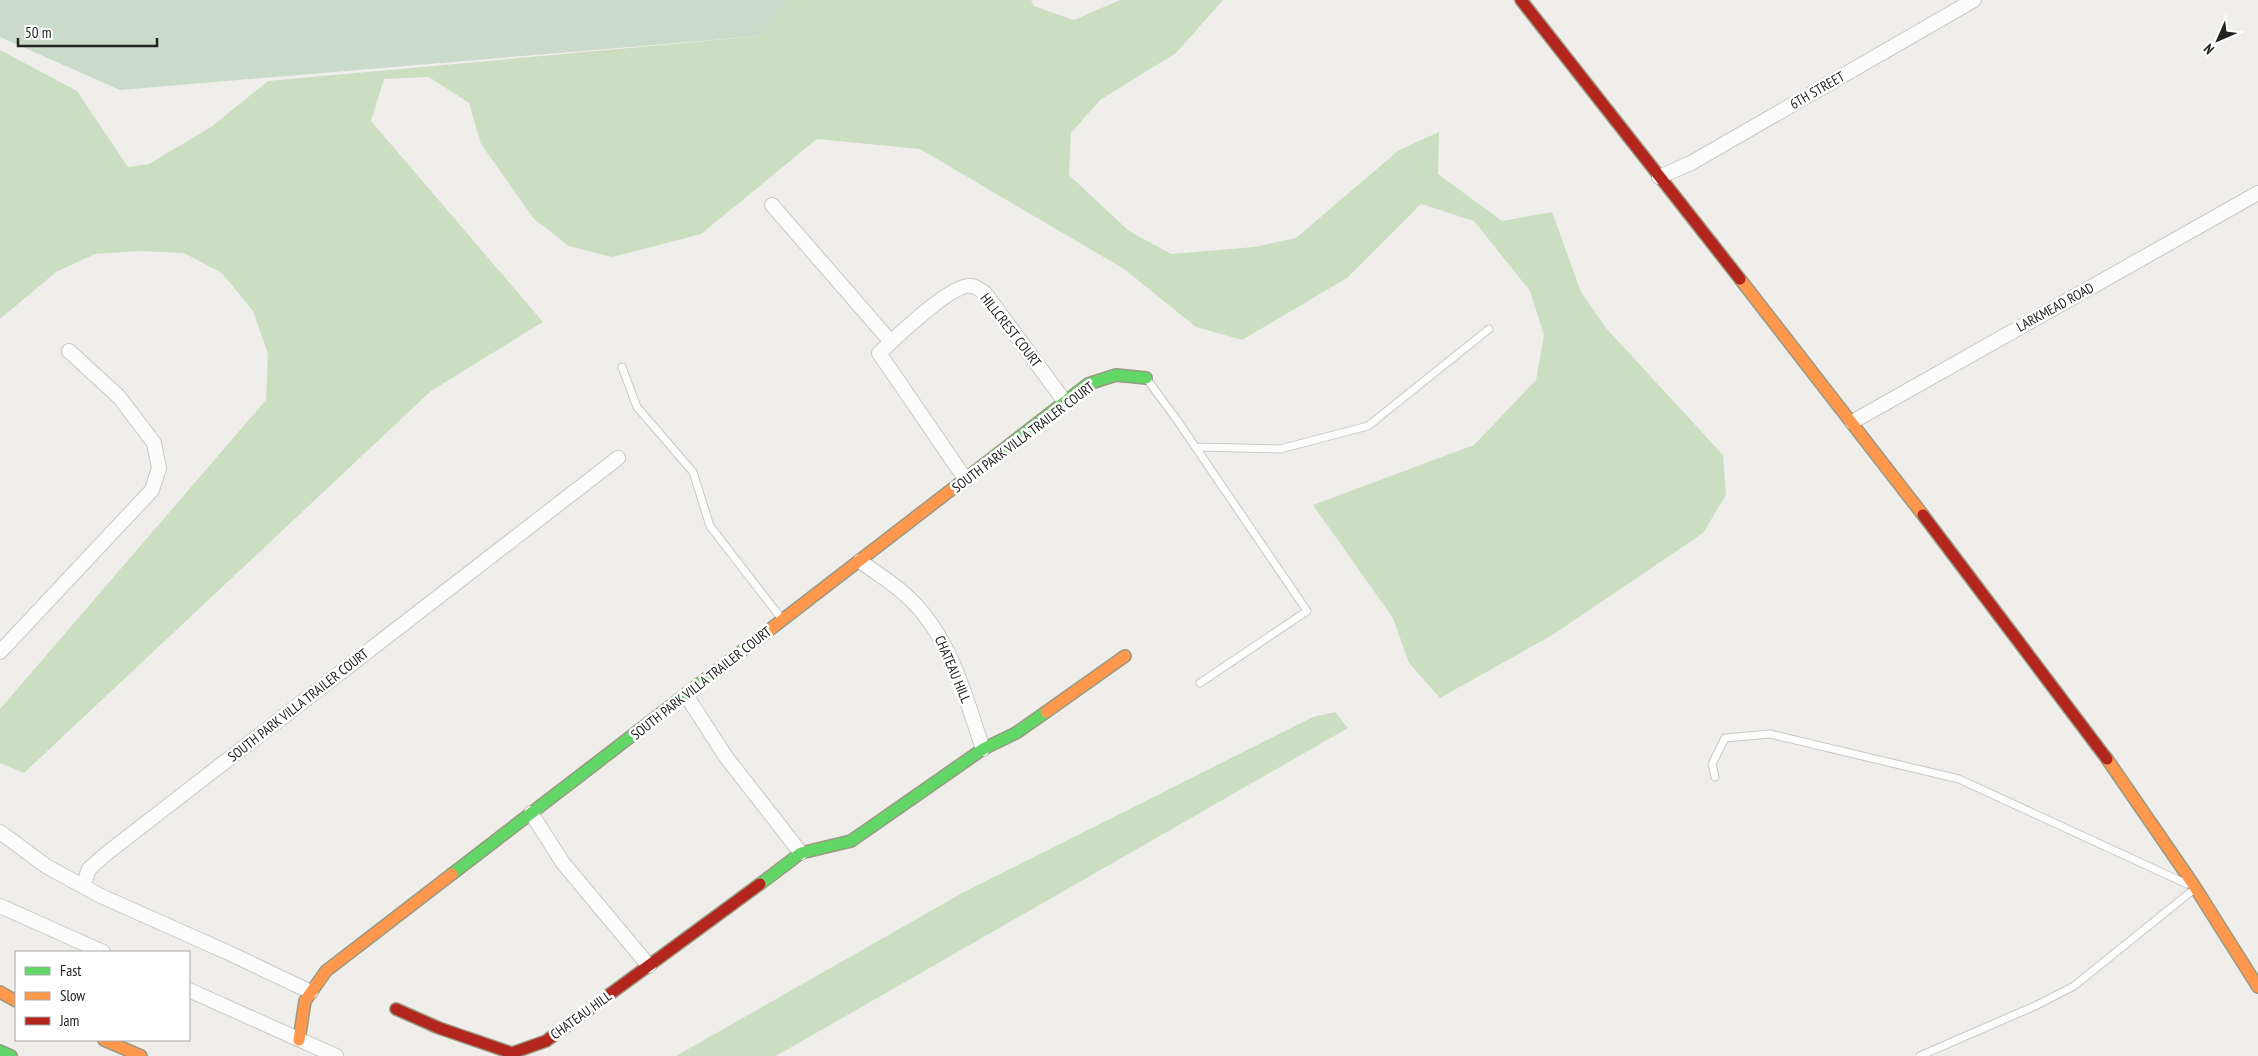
<svg xmlns="http://www.w3.org/2000/svg" width="2258" height="1056" font-family="'PT Sans Narrow',sans-serif">
	<style>
		.forest { fill: #cbdec1 }
		.cemetery { fill: #cadbca }
		.lines { fill: none; stroke-linecap: round; stroke-linejoin: round }
		.lane-casing { stroke: #c9c8c7; stroke-width: 9 }
		.street-casing { stroke: #c9c8c7; stroke-width: 16 }
		.fast-casing { stroke: #999a82; stroke-width: 14 }
		.slow-casing { stroke: #999a82; stroke-width: 14 }
		.jam-casing { stroke: #999a82; stroke-width: 14 }
		.lane { stroke: #fdfcfc; stroke-width: 7 }
		.street { stroke: #fdfcfc; stroke-width: 14 }
		.fast { stroke: #63d668; stroke-width: 11 }
		.slow { stroke: #ff974d; stroke-width: 11 }
		.jam { stroke: #b3261e; stroke-width: 11 }
		.labels { text-anchor: middle; stroke-width: 5; stroke-linejoin: round; paint-order: stroke }
		.street-label { font-size: 14px; fill: #222; stroke: #fff }
	</style>
	<rect width="100%" height="100%" fill="#f0eeeb"/>
	<path class="forest" d="M 789,0 L 1031,0 L 1034,6 L 1074,20 L 1120,0 L 1223,0 L 1176,53 L 1100,100 L 1071,133 L 1069,175 L 1129,231 L 1171,254 L 1254,247 L 1296,238 L 1399,150 L 1439,132 L 1438,174 L 1502,221 L 1552,212 L 1581,292 L 1606,328 L 1723,455 L 1726,495 L 1703,533 L 1554,634 L 1440,698 L 1409,663 L 1393,618 L 1313,505 L 1474,445 L 1536,380 L 1544,335 L 1530,291 L 1474,221 L 1421,204 L 1347,278 L 1242,340 L 1196,327 L 1124,269 L 920,149 L 817,139 L 701,234 L 612,257 L 569,246 L 534,219 L 481,144 L 469,103 L 429,77 L 384,79 L 371,121 L 543,322 L 431,391 L 24,773 L 0,763 L 0,709 L 266,400 L 268,354 L 253,311 L 222,273 L 184,253 L 139,251 L 95,254 L 56,272 L 0,319 L 0,50 L 77,91 L 128,167 L 149,164 L 211,127 L 268,81 L 761,36 Z
		M 1335,712 L 1348,728 L 776,1056 L 676,1056 L 964,892 L 1313,717 Z"/>
	<path class="cemetery" d="M 0,0 L 789,0 L 761,36 L 120,90 L 0,37 Z"/>
	<g class="lines">
		<g class="lane-casing">
			<path id="lane" d="M 622,367 L 637,407 L 693,472 L 710,526 L 781,618
				M 1146,378 L 1177,420 L 1307,611 L 1200,683
				M 1196,447 L 1280,449 L 1368,426 L 1489,329
				M 1715,777 L 1712,764 L 1725,738 L 1770,734 L 1959,779 L 2187,884
				M 1920,1056 L 2037,1005 L 2074,986 L 2193,890"/>
		</g>
		<g class="street-casing">
			<path id="street" d="M 1659,177 L 1691,163 L 1974,0
				M 772,205 L 891,342
				M 1852,422 L 2258,193
				M 966,480 L 879,353 C 895,339 951,283 971,286 C 976,286 981,291 985,293 L 1065,402
				M 860,561 C 876,573 895,584 909,598 C 951,638 965,696 983,749
				M 0,652 L 152,490 L 159,468 L 154,443 L 119,397 L 69,351
				M 686,695 L 726,757 L 801,853
				M 531,813 L 563,863 L 649,966
				M 0,832 L 46,866 L 101,896 L 229,953 L 311,992
				M 83,886 L 89,869 L 107,853 L 618,458
				M 0,906 L 103,952
				M 189,990 L 336,1056"/>
		</g>
		<g class="fast-casing">
			<path id="fast" d="M 960,483 L 1088,384 L 1116,375 L 1146,378
				M 452,874 L 755,641
				M 760,884 L 801,853 L 851,841 L 983,749 L 1016,733 L 1046,712
				M 0,1051 L 11,1056"/>
		</g>
		<g class="slow-casing">
			<path id="slow" d="M 1740,279 L 1923,515
				M 755,641 L 960,483
				M 1046,712 L 1125,656
				M 2107,759 L 2193,884 L 2258,987
				M 0,992 L 16,1001
				M 104,1040 L 141,1056
				M 299,1040 L 305,1001 L 326,971 L 452,874"/>
		</g>
		<g class="jam-casing">
			<path id="jam" d="M 1521,0 L 1740,279
				M 1923,515 L 2107,759
				M 396,1009 L 439,1028 L 512,1053 L 546,1041 L 760,884"/>
		</g>
		<use href="#lane" class="lane"/>
		<use href="#street" class="street"/>
		<use href="#fast" class="fast"/>
		<use href="#slow" class="slow"/>
		<use href="#jam" class="jam"/>
	</g>
	<g class="labels">
		<g class="street-label">
			<text transform="translate(1817 90) rotate(-30)" y="5">6TH STREET</text>
			<text transform="translate(2055 307) rotate(-29)" y="5">LARKMEAD ROAD</text>
			<text transform="translate(1011 330) rotate(52)" y="5">HILLCREST COURT</text>
			<text transform="translate(1023 437) rotate(-37)" y="5">SOUTH PARK VILLA TRAILER COURT</text>
			<text transform="translate(953 669) rotate(67)" y="5">CHATEAU HILL</text>
			<text transform="translate(701 683) rotate(-38)" y="5">SOUTH PARK VILLA TRAILER COURT</text>
			<text transform="translate(298 705) rotate(-38)" y="5">SOUTH PARK VILLA TRAILER COURT</text>
			<text transform="translate(581 1015) rotate(-36)" y="5">CHATEAU HILL</text>
		</g>
	</g>
	<rect x="15" y="951" width="175" height="90" fill="#ffffff" stroke="#a7a7a7"/>
	<rect x="25" y="967" width="25" height="8" fill="#63d668" stroke="#a7a7a7"/>
	<text x="60" y="976" font-size="15" fill="#222222">Fast</text>
	<rect x="25" y="992" width="25" height="8" fill="#ff974d" stroke="#a7a7a7"/>
	<text x="60" y="1001" font-size="15" fill="#222222">Slow</text>
	<rect x="25" y="1017" width="25" height="8" fill="#b3261e" stroke="#a7a7a7"/>
	<text x="60" y="1026" font-size="15" fill="#222222">Jam</text>
	<g transform="translate(2218 40) rotate(225)" stroke="#ffffff" stroke-width="4" paint-order="stroke">
	<path d="M0-4L9 19L0 12L-9 19Z" fill="#222222"/>
	<text y="-8" font-size="14" font-weight="bold" text-anchor="middle" fill="#222222">N</text>
	</g>
	<path d="M18 38v8h139v-8" fill="none" stroke="#222222" stroke-width="2.5"/>
	<text x="25" y="38" font-size="15" fill="#222222" stroke="#ffffff" stroke-width="4" paint-order="stroke">50 m</text>
</svg>
